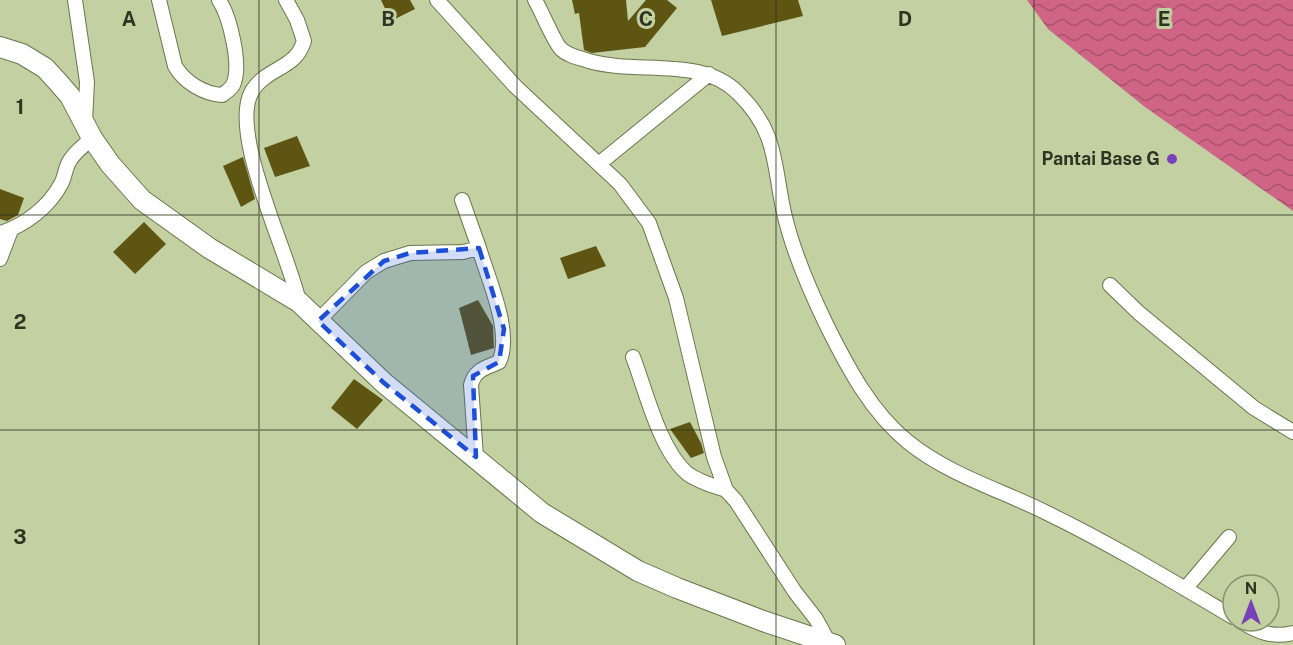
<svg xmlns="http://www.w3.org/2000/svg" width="1293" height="645" font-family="'Public Sans',sans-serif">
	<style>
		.water { fill: url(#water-waves) }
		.building { fill: #5e5513 }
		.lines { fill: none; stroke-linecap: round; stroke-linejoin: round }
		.street-casing { stroke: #6a764b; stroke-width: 16 }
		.secondary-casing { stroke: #6a764b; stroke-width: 22 }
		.street { stroke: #fff; stroke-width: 14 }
		.secondary { stroke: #fff; stroke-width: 20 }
		.marked { fill: #1d4ed8; fill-opacity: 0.2; stroke: #1d4ed8; stroke-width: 4.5; stroke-dasharray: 12 8; stroke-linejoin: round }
		.grid { fill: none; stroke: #2e3421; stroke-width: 1.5; stroke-opacity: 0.55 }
		.poi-dot { fill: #7841b7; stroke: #c2d0a2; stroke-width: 2 }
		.labels { text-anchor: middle; stroke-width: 6; stroke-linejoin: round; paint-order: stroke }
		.poi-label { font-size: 18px; font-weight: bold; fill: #2e3421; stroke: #c2d0a2; text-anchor: end }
		.grid-label { font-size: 20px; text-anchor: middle; font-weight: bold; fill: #2e3421; stroke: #c2d0a2; stroke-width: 6; stroke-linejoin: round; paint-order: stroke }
	</style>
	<defs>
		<pattern id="water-waves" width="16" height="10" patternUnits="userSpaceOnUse" patternTransform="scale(1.5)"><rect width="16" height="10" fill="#cf6486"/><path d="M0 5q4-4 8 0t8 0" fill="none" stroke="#a8536d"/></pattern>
	</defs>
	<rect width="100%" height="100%" fill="#c2d0a2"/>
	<path class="water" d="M 1027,0 L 1293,0 L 1293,211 L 1145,107 L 1048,29 Z"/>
	<path class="building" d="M 381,0 L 410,0 L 415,9 L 391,21 Z
		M 572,0 L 626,0 L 628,21 L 646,0 L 667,0 L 677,8 L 645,47 L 592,53 L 584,50 L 579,13 L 575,14 Z
		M 711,0 L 798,0 L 803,16 L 722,36 Z
		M 297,136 L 310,166 L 275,177 L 264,148 Z
		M 243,157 L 255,199 L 241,207 L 223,166 Z
		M 0,189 L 24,198 L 18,215 L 7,221 L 0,219 Z
		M 144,222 L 166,244 L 135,274 L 113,252 Z
		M 596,246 L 606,266 L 568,279 L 560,258 Z
		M 478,300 L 493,326 L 494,348 L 471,355 L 459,308 Z
		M 354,379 L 383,400 L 357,429 L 331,408 Z
		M 690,422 L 701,443 L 704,453 L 691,458 L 670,429 Z"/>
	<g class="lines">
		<g class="street-casing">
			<path id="street" d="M 75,0 L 87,82 L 85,122
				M 159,0 L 175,66 C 184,82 204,94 222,95 C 226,92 231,89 233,85 C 242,66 230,17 219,0
				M 286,0 L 297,20 L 304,41 C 302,47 299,53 295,57 C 284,69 263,73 252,91 C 228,132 289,254 299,302
				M 437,0 L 515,86 L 620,184 L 649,223 L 676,298 L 714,457 L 726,490 L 736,501 L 795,592 L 816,619 L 828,641
				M 535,0 C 541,10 555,44 561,49 C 568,56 580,58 589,61 C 637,75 702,56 738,93 C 778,132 773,163 784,213 C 793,252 810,291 827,326 C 848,368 871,412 908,442 C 949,475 1001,490 1047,513 C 1111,544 1172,581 1233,617
				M 600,163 L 709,74
				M 0,233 C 24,226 49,207 61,184 C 65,177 65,169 69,162 C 74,152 85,145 92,138
				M 0,259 L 11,230
				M 1110,285 L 1139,313 L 1254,408 L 1293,432
				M 318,321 L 366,272 L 384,261 L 410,253 L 463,252 L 479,248 L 462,200
				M 633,357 C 646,391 660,451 688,474 C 699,482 714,486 726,490
				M 476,457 L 471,385 C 475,369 486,368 499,362 C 513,333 488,279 479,248
				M 1185,589 L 1229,537
				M 1240,621 C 1258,632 1272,638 1293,633"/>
		</g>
		<g class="secondary-casing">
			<path id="secondary" d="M 0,47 L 22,54 L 45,68 L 57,81 L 70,96 L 92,138 L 110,164 L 142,200 L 209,248 L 299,302 L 384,383 L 542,513 L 638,571 L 677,588 L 763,621 L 835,645"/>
		</g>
		<use href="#street" class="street"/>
		<use href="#secondary" class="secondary"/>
	</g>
	<path class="marked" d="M 479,248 L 504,329 L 499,362 L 473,376 L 476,457 L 384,383 L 318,321 L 384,261 L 410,253 Z"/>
	<path class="grid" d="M 259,0 L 259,645M 517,0 L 517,645M 776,0 L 776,645M 1034,0 L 1034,645M 0,215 L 1293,215M 0,430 L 1293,430"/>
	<circle class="poi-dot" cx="1172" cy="159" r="6"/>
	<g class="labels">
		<g class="poi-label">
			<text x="1160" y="165">Pantai Base G</text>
		</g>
	</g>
	<g class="grid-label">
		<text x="129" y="26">A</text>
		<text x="388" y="26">B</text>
		<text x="646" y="26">C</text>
		<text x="905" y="26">D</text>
		<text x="1164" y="26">E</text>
		<text x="20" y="114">1</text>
		<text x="20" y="329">2</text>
		<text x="20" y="544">3</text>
	</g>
	<g transform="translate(1251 603)"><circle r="28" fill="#c2d0a2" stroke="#87926e" stroke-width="1.5"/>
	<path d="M0-4.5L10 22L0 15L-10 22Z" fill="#7841b7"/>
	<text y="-9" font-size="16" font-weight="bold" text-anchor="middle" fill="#2e3421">N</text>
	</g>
</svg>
